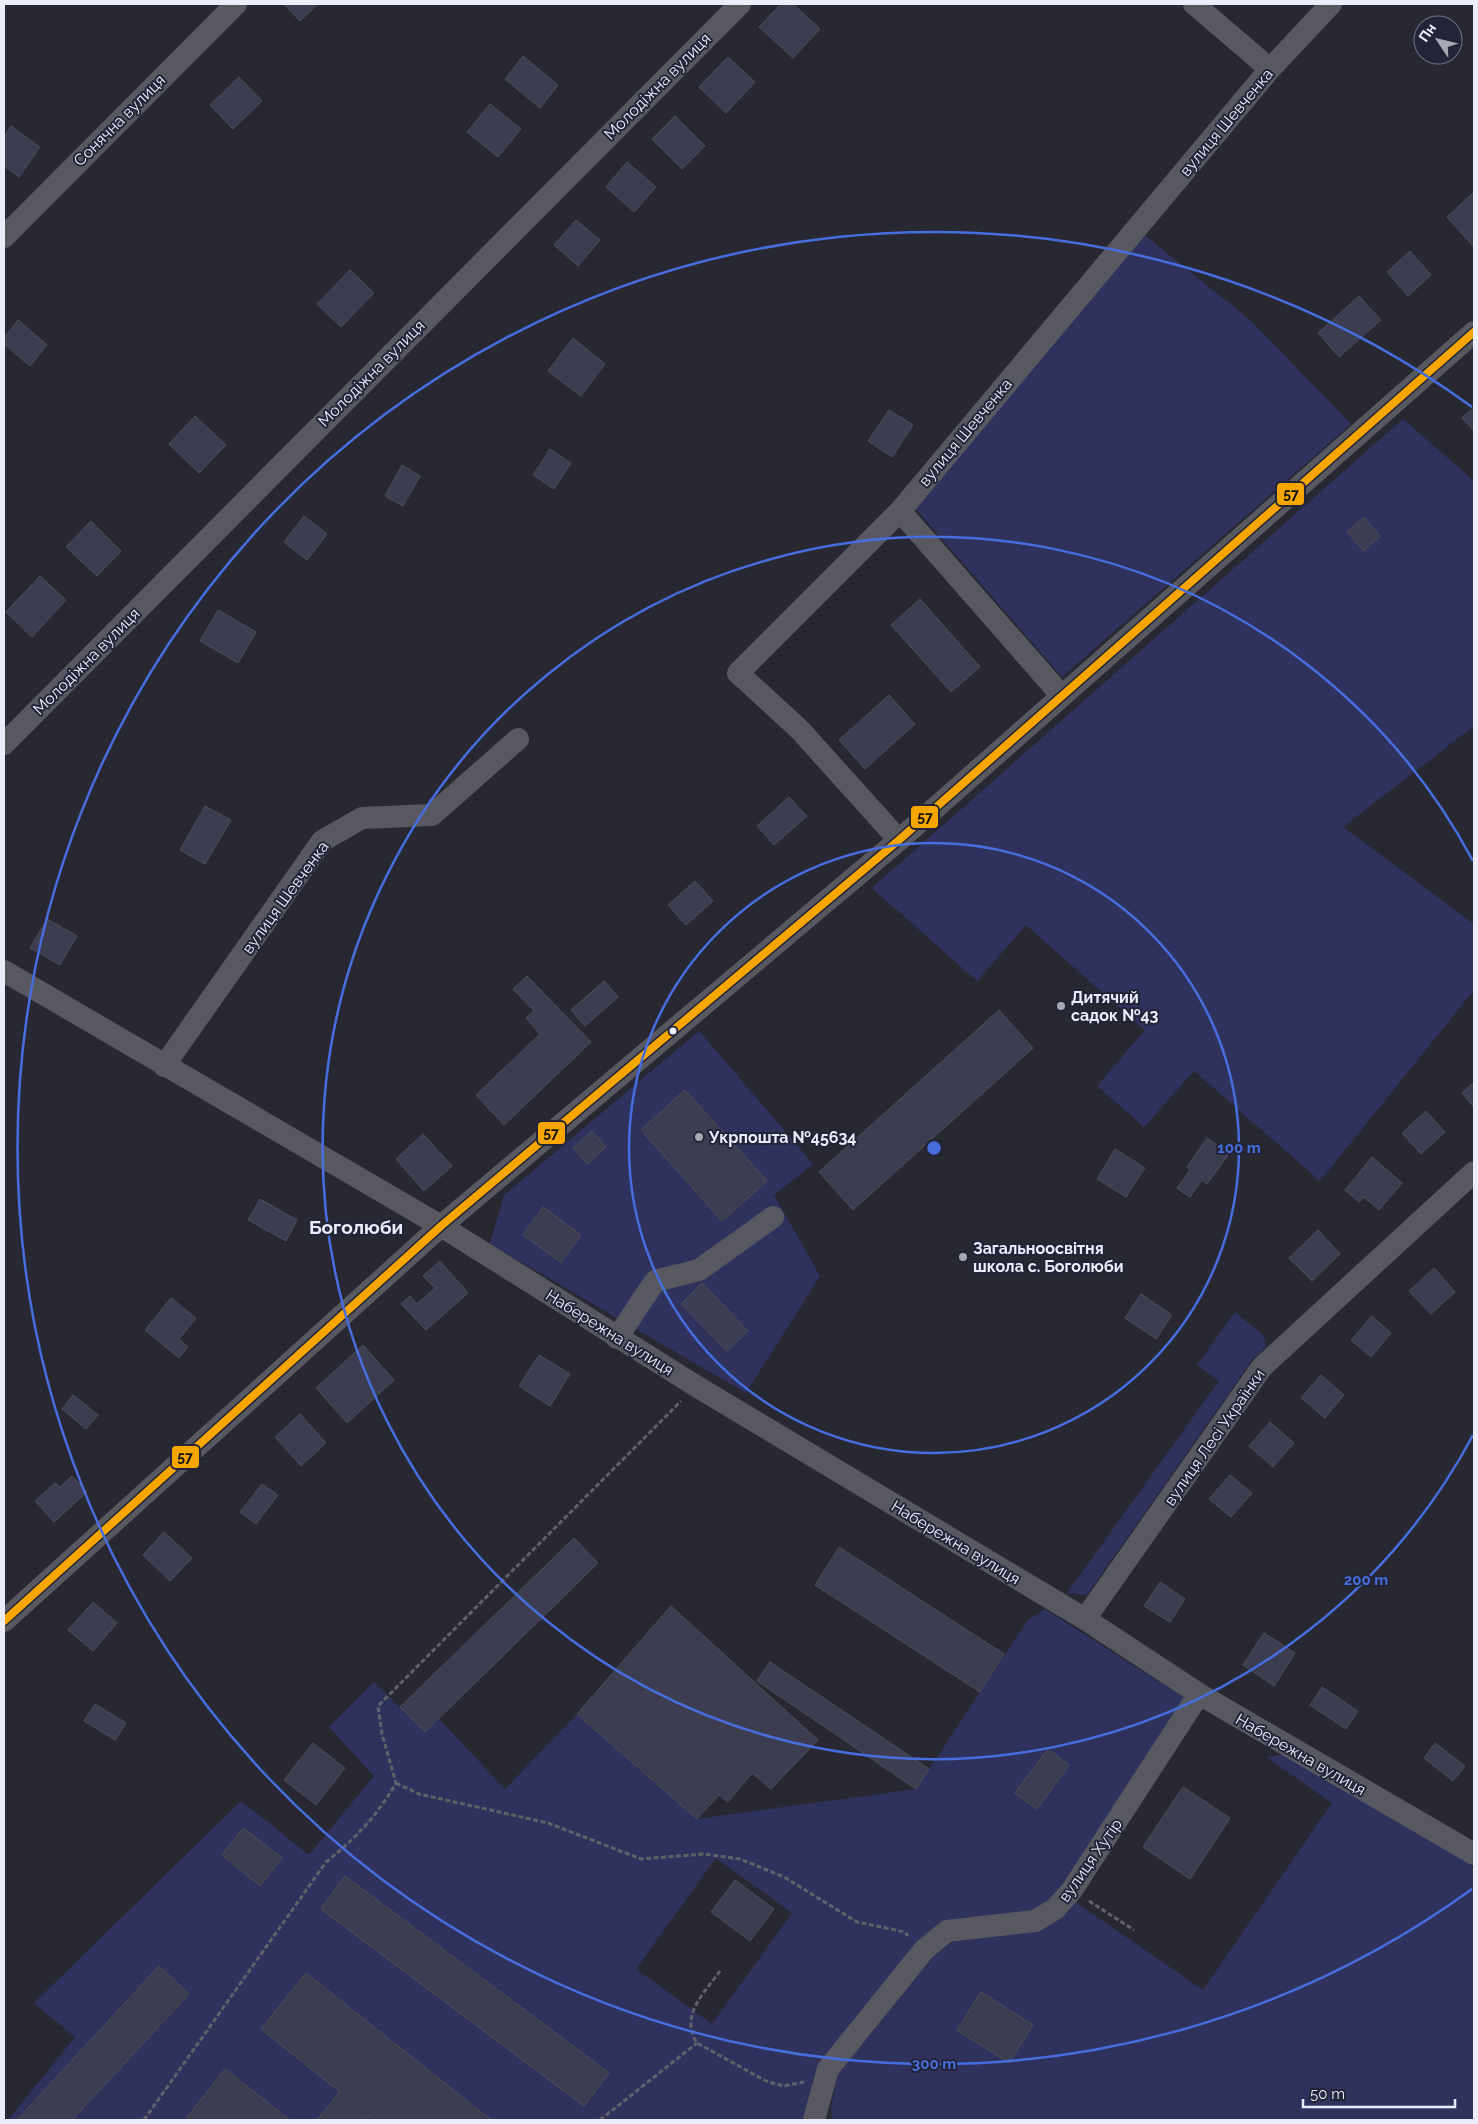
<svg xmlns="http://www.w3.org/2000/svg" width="1478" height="2124" font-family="Raleway,sans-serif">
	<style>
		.green { fill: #30325e; fill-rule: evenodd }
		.building { fill: #3c3d50; stroke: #4e4e57 }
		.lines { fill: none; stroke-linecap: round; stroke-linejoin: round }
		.path { stroke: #616268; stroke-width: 3; stroke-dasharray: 5 2.5; stroke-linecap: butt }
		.minor { stroke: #585960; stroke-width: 22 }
		.bus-1-casing { stroke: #222437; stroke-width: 11 }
		.bus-1 { stroke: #f7a600; stroke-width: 8 }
		.ring { fill: none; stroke: #466edf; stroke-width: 2.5 }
		.poi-dot { fill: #a6a8b4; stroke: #222437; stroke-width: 2 }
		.bus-dot { fill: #ebedfa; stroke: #222437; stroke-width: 2 }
		.labels { text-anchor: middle; stroke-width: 4; stroke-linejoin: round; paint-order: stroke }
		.street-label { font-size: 16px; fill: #ebedfa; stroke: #222437 }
		.poi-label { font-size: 16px; font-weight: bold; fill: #ebedfa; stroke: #222437; text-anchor: start }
		.quarter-label { font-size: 19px; font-weight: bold; fill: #ebedfa; stroke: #222437 }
		.centre { fill: #466edf; stroke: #222437; stroke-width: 2.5 }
		.ring-label { font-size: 15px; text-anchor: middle; font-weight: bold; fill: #466edf; stroke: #222437; stroke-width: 4; stroke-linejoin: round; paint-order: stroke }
		.line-badge { stroke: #222437; stroke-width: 2 }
		.pale-badge-label { font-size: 14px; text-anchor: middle; font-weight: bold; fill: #111 }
	</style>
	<rect width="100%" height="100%" fill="#272832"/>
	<path class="green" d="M 1143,234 L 1250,320 L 1351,424 L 1062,677 L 914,507 Z
		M 1403,419 L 1474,481 L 1474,726 L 1343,827 L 1474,924 L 1474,990 L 1320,1181 L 1194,1071 L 1144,1127 L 1097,1086 L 1145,1030 L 1026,925 L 977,981 L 872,888 Z
		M 699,1031 L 813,1164 L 774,1195 L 820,1276 L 746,1393 L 490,1244 L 504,1195 Z
		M 1235,1312 L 1264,1336 L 1266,1347 L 1253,1359 L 1087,1595 L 1067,1593 L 1219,1381 L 1197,1365 Z
		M 1045,1609 L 1186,1699 L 1066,1885 L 1032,1914 L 944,1923 L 806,2120 L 8,2120 L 75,2037 L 34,2003 L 241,1801 L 309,1855 L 374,1776 L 329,1727 L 374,1682 L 425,1732 L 439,1719 L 505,1789 L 577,1714 L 697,1819 L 916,1789 L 1028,1620 ZM 716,1858 L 792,1913 L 712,2024 L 636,1969 Z
		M 1287,1754 L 1469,1861 L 1474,1871 L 1474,2120 L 832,2120 L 831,2106 L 838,2074 L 932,1958 L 952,1942 L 1037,1929 L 1074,1901 L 1203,1990 L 1332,1803 L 1266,1757 Z"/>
	<path class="building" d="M 284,4 L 318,4 L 300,21 Z
		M 781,4 L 793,4 L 820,29 L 793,58 L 759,27 Z
		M 523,56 L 558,85 L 540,108 L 505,79 Z
		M 728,57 L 755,82 L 726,113 L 699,87 Z
		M 239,77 L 262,101 L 233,129 L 210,105 Z
		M 490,104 L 521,129 L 498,157 L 467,132 Z
		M 675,116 L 705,146 L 682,169 L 652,139 Z
		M 11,126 L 40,147 L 19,177 L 4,166 L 4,137 Z
		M 627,162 L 656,187 L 634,212 L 606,187 Z
		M 1474,192 L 1474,245 L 1473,246 L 1447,217 Z
		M 576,220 L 600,240 L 578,266 L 554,245 Z
		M 1410,251 L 1431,275 L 1408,296 L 1387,272 Z
		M 350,270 L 374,293 L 341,327 L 317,304 Z
		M 1359,296 L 1381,320 L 1339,357 L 1318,333 Z
		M 18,320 L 47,345 L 30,366 L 4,344 L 4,338 Z
		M 573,338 L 605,364 L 581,396 L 548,371 Z
		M 1474,407 L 1474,431 L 1462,418 Z
		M 889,410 L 913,425 L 892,457 L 868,441 Z
		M 195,416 L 226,445 L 199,473 L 169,444 Z
		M 550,449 L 571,463 L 554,489 L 533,475 Z
		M 402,465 L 420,476 L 403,506 L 385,496 Z
		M 304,516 L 327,534 L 307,560 L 284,542 Z
		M 1364,517 L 1380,536 L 1364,551 L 1347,532 Z
		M 91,521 L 121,551 L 97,576 L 66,547 Z
		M 40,576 L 66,600 L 32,637 L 6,612 Z
		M 920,599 L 980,667 L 951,692 L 891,625 Z
		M 218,610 L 256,632 L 238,663 L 200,641 Z
		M 889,695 L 915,724 L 865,769 L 839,740 Z
		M 789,797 L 807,816 L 774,845 L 757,826 Z
		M 205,806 L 231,820 L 205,864 L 180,850 Z
		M 695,881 L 713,901 L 686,925 L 668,905 Z
		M 47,919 L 77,936 L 60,965 L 30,948 Z
		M 527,976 L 591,1042 L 504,1125 L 476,1095 L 540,1034 L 526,1018 L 534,1011 L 513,989 Z
		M 604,981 L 618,997 L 585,1026 L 571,1010 Z
		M 999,1010 L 1033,1048 L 853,1210 L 819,1172 Z
		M 1474,1082 L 1474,1104 L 1473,1106 L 1462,1093 Z
		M 685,1090 L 767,1181 L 722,1221 L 641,1130 Z
		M 1426,1111 L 1445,1132 L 1421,1154 L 1402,1133 Z
		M 592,1131 L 606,1147 L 587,1164 L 573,1148 Z
		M 423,1134 L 452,1166 L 424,1191 L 396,1159 Z
		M 1207,1138 L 1229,1154 L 1207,1184 L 1202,1180 L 1190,1197 L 1177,1188 L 1190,1170 L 1187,1167 Z
		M 1115,1149 L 1145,1168 L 1126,1197 L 1097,1179 Z
		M 1372,1157 L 1402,1183 L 1379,1210 L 1364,1197 L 1359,1202 L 1345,1190 Z
		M 260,1199 L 297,1220 L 286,1241 L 248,1220 Z
		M 543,1207 L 581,1235 L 561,1262 L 523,1235 Z
		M 1318,1230 L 1340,1254 L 1312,1281 L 1289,1258 Z
		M 440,1261 L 468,1293 L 426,1330 L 401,1304 L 410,1296 L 417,1304 L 435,1288 L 423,1276 Z
		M 1434,1268 L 1455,1292 L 1431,1314 L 1409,1291 Z
		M 702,1283 L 748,1331 L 727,1351 L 681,1304 Z
		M 1141,1294 L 1172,1315 L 1156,1339 L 1125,1318 Z
		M 171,1298 L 196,1318 L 179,1339 L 188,1347 L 179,1358 L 145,1330 Z
		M 1372,1316 L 1391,1333 L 1371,1357 L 1351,1340 Z
		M 363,1345 L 394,1380 L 347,1423 L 316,1388 Z
		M 539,1355 L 570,1374 L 550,1406 L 519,1386 Z
		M 1321,1375 L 1344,1395 L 1325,1418 L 1301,1398 Z
		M 73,1395 L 98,1415 L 86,1429 L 62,1409 Z
		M 300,1414 L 326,1443 L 301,1466 L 275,1437 Z
		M 1270,1422 L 1294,1443 L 1273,1467 L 1249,1446 Z
		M 1230,1475 L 1252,1493 L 1231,1517 L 1209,1499 Z
		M 72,1476 L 87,1492 L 54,1522 L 35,1501 L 55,1483 L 60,1487 Z
		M 262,1484 L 278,1495 L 256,1524 L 240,1512 Z
		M 164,1532 L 192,1558 L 170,1581 L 143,1555 Z
		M 574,1538 L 598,1563 L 425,1732 L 400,1707 Z
		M 839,1547 L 1004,1654 L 980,1692 L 815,1585 Z
		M 1160,1582 L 1185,1599 L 1170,1622 L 1144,1606 Z
		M 93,1602 L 117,1623 L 93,1651 L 68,1630 Z
		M 671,1606 L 818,1740 L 771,1789 L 752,1773 L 728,1802 L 719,1795 L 697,1819 L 577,1714 Z
		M 1264,1633 L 1295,1653 L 1274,1686 L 1243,1665 Z
		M 770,1662 L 929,1769 L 916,1789 L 757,1681 Z
		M 1322,1687 L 1358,1711 L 1346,1729 L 1310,1705 Z
		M 95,1704 L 126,1723 L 115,1740 L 84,1721 Z
		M 313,1743 L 345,1768 L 316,1805 L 284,1780 Z
		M 1435,1743 L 1465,1766 L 1453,1781 L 1424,1758 Z
		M 1048,1749 L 1069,1765 L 1037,1809 L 1015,1793 Z
		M 1183,1787 L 1230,1818 L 1190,1879 L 1143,1847 Z
		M 243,1828 L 282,1858 L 260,1886 L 222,1855 Z
		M 345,1876 L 609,2073 L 584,2106 L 321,1909 Z
		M 735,1880 L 774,1909 L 750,1941 L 711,1912 Z
		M 159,1966 L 189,1994 L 72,2120 L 17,2120 Z
		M 306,1973 L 491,2120 L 375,2120 L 370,2116 L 366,2120 L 317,2120 L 340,2092 L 261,2029 Z
		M 981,1992 L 1033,2025 L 1009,2063 L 957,2030 Z
		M 225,2069 L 290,2120 L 185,2120 Z"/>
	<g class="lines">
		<path class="path" d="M 396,1783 L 419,1794 L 548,1823 L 641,1859 L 704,1854 L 740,1859 L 784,1877 L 857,1922 L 905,1932 L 908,1936
			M 1089,1901 L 1134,1930
			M 720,1971 C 705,1992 679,2016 697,2043 L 766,2081 L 783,2086 L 804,2082
			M 144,2120 L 326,1862 C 355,1839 377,1816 396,1783 L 382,1734 L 378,1706 L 681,1401
			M 600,2120 L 697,2043"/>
		<path class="minor" d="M 1194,4 L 1270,69
			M 4,237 L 236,4
			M 900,511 L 1061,695
			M 4,744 L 740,4
			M 899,840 L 800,730 L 738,673 L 900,511 L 1270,69 L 1331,4
			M 4,971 L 441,1226 L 696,1386 L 1085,1619 L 1199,1694 L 1474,1854
			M 164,1066 L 322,841 L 362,818 L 432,815 L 518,739
			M 617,1338 L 655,1281 L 699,1270 L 773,1217
			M 1085,1619 L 1262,1367 L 1474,1172
			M 4,1621 L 441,1226 L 899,840 L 1474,332
			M 814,2120 L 828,2069 L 924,1950 L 947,1931 L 1035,1921 L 1055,1909 L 1072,1890 L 1199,1694"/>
		<g class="bus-1-casing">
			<path id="bus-1" d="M 4,1621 L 441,1226 L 899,840 L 1474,332"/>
		</g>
		<use href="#bus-1" class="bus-1"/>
	</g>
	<g class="ring">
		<circle cx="934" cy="1148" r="305"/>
		<path d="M1473 1435A611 611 0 1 1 1473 861"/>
		<path d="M1472 1889A916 916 0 1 1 1472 407"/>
	</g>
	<g class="poi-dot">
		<circle cx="1061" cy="1006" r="5"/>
		<circle cx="699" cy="1137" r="5"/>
		<circle cx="963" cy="1257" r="5"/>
	</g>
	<circle class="bus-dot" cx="673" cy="1031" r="4.5"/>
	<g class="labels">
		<g class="street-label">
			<text transform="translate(657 86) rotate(-45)" y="6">Молодіжна вулиця</text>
			<text transform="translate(119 120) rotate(-45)" y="6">Сонячна вулиця</text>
			<text transform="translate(1226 122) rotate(-50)" y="6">вулиця Шевченка</text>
			<text transform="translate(371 373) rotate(-45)" y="6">Молодіжна вулиця</text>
			<text transform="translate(965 432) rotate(-50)" y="6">вулиця Шевченка</text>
			<text transform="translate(86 661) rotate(-45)" y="6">Молодіжна вулиця</text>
			<text transform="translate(285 897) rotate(-54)" y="6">вулиця Шевченка</text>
			<text transform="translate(610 1332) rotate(32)" y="6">Набережна вулиця</text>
			<text transform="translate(1214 1437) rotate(-55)" y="6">вулиця Лесі Українки</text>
			<text transform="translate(956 1542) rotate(31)" y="6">Набережна вулиця</text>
			<text transform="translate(1301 1754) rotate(30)" y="6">Набережна вулиця</text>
			<text transform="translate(1090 1860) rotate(-55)" y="6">вулиця Хутір</text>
		</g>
		<g class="poi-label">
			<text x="1071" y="1003">Дитячий<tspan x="1071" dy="18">садок №43</tspan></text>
			<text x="709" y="1143">Укрпошта №45634</text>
			<text x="973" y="1254">Загальноосвітня<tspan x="973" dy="18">школа с. Боголюби</tspan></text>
		</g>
		<g class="quarter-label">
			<text x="356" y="1234">Боголюби</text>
		</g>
	</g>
	<circle cx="934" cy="1148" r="8" class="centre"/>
	<g class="ring-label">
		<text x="1239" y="1153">100 m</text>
		<text x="1366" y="1585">200 m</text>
		<text x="934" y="2069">300 m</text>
	</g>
	<g class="line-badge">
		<rect x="1276" y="482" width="29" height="24" rx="5" fill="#f7a600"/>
		<rect x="910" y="805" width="29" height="24" rx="5" fill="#f7a600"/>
		<rect x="537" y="1121" width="29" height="24" rx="5" fill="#f7a600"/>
		<rect x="171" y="1445" width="29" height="24" rx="5" fill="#f7a600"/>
	</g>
	<g class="pale-badge-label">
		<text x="1291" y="499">57</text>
		<text x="925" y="822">57</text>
		<text x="551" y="1138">57</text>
		<text x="185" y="1462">57</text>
	</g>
	<rect width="1478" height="2124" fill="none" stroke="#ebedfa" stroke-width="10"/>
	<g transform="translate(1438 40) rotate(305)"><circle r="24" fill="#222437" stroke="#727485"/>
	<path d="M0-4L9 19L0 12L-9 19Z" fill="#a6a8b4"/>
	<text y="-8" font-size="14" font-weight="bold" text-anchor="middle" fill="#ebedfa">Пн</text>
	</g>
	<path d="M1303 2099v8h152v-8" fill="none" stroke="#ebedfa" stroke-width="2.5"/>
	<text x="1310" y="2099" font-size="15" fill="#ebedfa" stroke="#222437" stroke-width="4" paint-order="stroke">50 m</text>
</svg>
